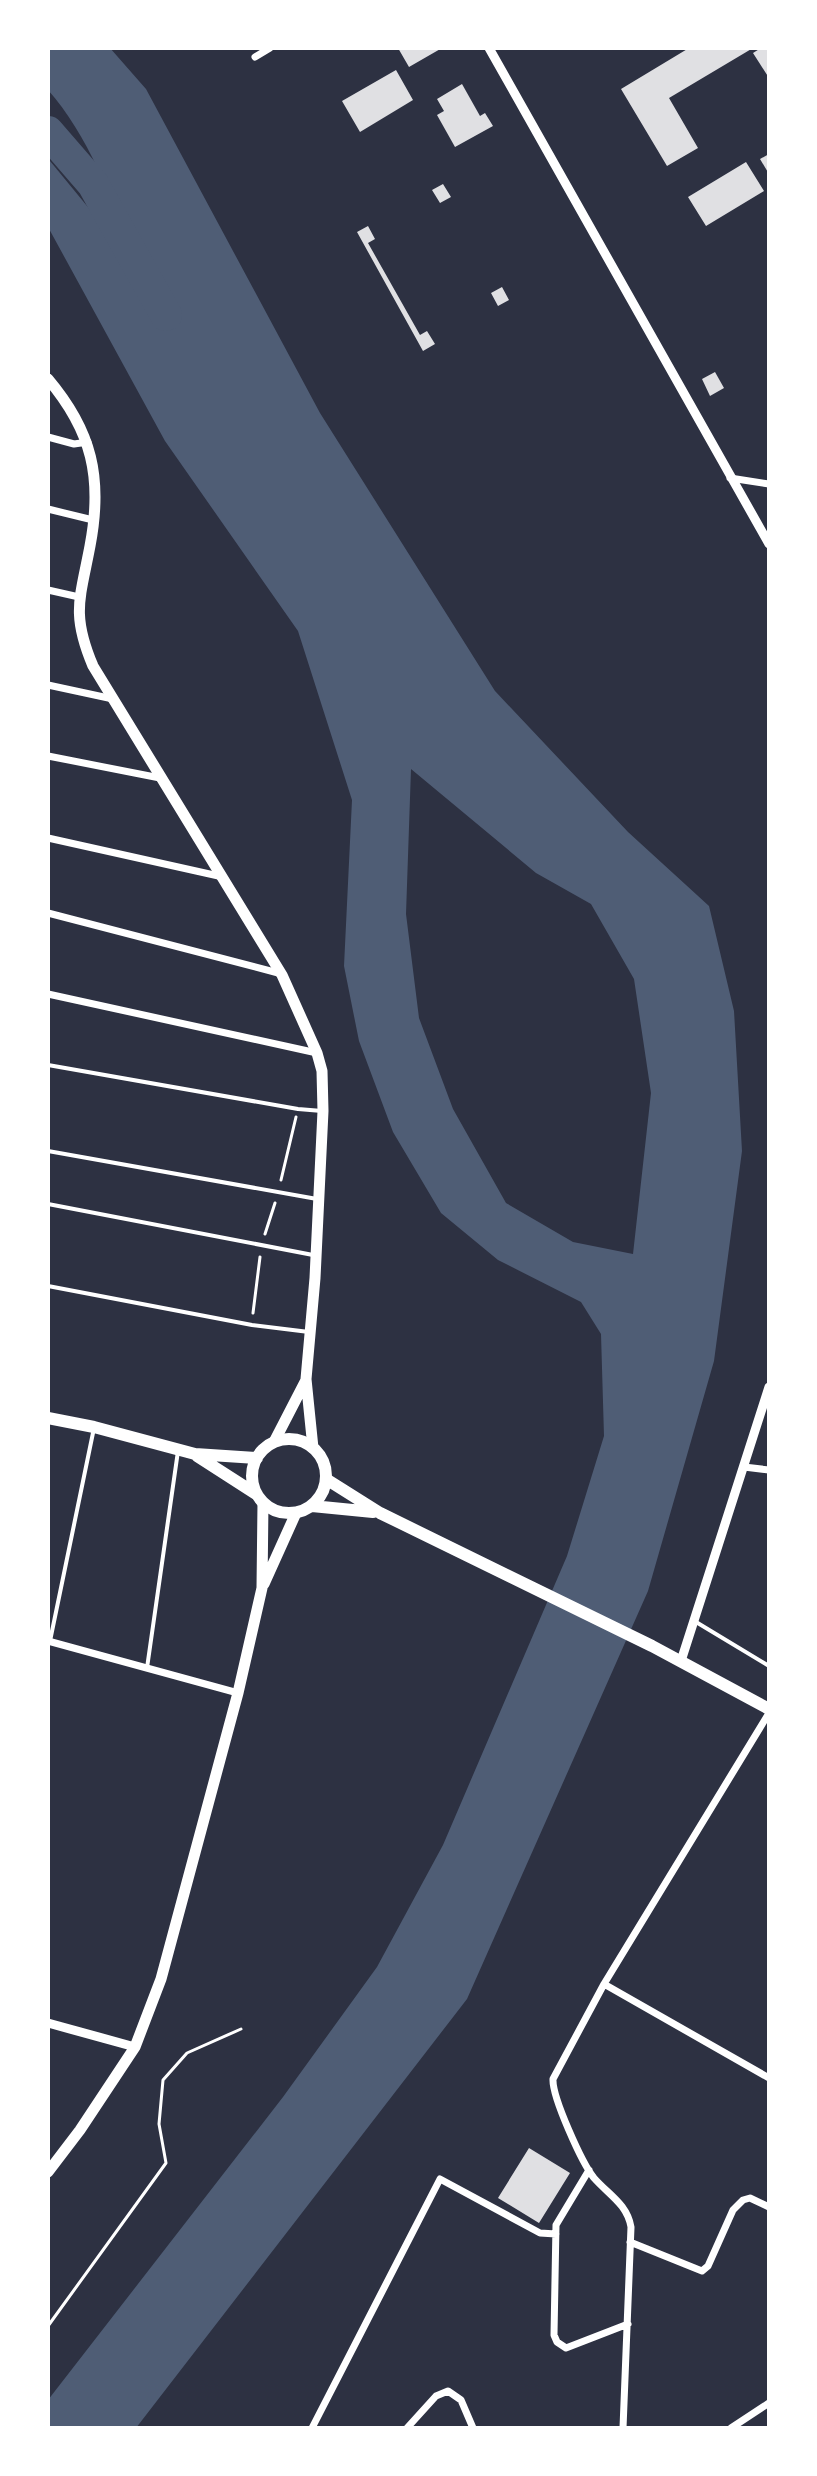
<svg xmlns="http://www.w3.org/2000/svg" width="817" height="2476" font-family="'Exo 2',sans-serif">
	<style>
		.water { fill: #4f5d75; fill-rule: evenodd }
		.lines { fill: none; stroke-linecap: round; stroke-linejoin: round }
		.river { stroke: #4f5d75; stroke-width: 32 }
		.building { fill: #e0e0e3 }
		.path { stroke: #fff; stroke-width: 3 }
		.service { stroke: #fff; stroke-width: 4 }
		.minor { stroke: #fff; stroke-width: 7 }
		.tertiary { stroke: #fff; stroke-width: 9 }
		.secondary { stroke: #fff; stroke-width: 11 }
		.primary { stroke: #fff; stroke-width: 12 }
	</style>
	<rect width="100%" height="100%" fill="#2d3142"/>
	<path class="water" d="M 48,48 L 110,48 L 146,89 L 320,413 L 495,691 L 628,832 L 709,906 L 734,1011 L 742,1151 L 714,1361 L 648,1591 L 467,1999 L 136,2428 L 48,2428 L 48,2400 L 283,2097 L 377,1967 L 443,1845 L 567,1556 L 604,1436 L 601,1334 L 581,1302 L 498,1260 L 441,1213 L 393,1132 L 359,1041 L 344,966 L 352,800 L 298,631 L 165,441 L 48,227 L 50,161 L 143,274 C 117,214 92,139 48,90 ZM 411,769 L 536,873 L 591,904 L 634,979 L 651,1093 L 633,1254 L 573,1242 L 506,1203 L 453,1109 L 419,1018 L 406,914 Z"/>
	<g class="lines">
		<path class="river" d="M 48,132 L 93,184 L 166,315"/>
	</g>
	<path class="building" d="M 398,48 L 442,48 L 409,67 Z
		M 689,48 L 753,48 L 669,98 L 698,148 L 667,166 L 621,89 Z
		M 761,48 L 769,48 L 769,78 L 753,53 Z
		M 396,70 L 413,100 L 360,132 L 342,101 Z
		M 462,84 L 480,116 L 485,113 L 493,126 L 455,147 L 437,115 L 444,111 L 437,99 Z
		M 769,154 L 769,174 L 760,159 Z
		M 746,162 L 764,191 L 706,226 L 688,197 Z
		M 443,184 L 451,197 L 440,203 L 432,190 Z
		M 368,226 L 375,239 L 368,243 L 420,335 L 427,331 L 435,344 L 423,351 L 357,232 Z
		M 502,287 L 509,300 L 498,306 L 491,293 Z
		M 715,372 L 724,388 L 710,396 L 702,379 Z
		M 529,2148 L 570,2173 L 539,2223 L 498,2198 Z"/>
	<g class="lines">
		<path class="path" d="M 281,1180 L 296,1117
			M 265,1234 L 275,1203
			M 253,1313 L 260,1257
			M 48,2326 L 166,2163 L 159,2124 L 163,2080 L 187,2053 L 241,2029"/>
		<path class="service" d="M 48,1065 L 298,1109 L 322,1111
			M 48,1151 L 317,1199
			M 48,1204 L 313,1255
			M 48,1286 L 252,1325 L 309,1332
			M 696,1622 L 769,1666
			M 50,1641 L 94,1428
			M 147,1668 L 178,1451"/>
		<path class="minor" d="M 255,57 L 270,48
			M 48,437 L 74,444 L 88,442
			M 730,478 L 769,484
			M 48,509 L 93,520
			M 48,590 L 79,597
			M 48,685 L 113,699
			M 48,756 L 160,778
			M 48,838 L 223,877
			M 48,913 L 282,974
			M 48,994 L 317,1053
			M 744,1467 L 769,1470
			M 48,1641 L 238,1693
			M 604,1984 L 769,2078
			M 589,2170 L 556,2225 L 554,2335 L 557,2342 L 566,2348 L 628,2324
			M 630,2242 L 702,2271 L 708,2266 L 733,2210 L 743,2200 L 750,2198 L 769,2207
			M 312,2428 L 440,2179 L 540,2233 L 556,2234
			M 407,2428 L 436,2396 L 448,2391 L 461,2400 L 473,2428
			M 623,2428 L 631,2227 C 627,2204 609,2195 594,2178 C 582,2163 552,2097 553,2079 L 604,1984 L 769,1713
			M 731,2428 L 769,2403"/>
		<path class="tertiary" d="M 489,48 L 769,544
			M 681,1661 L 769,1387
			M 48,2023 L 135,2047"/>
		<path class="secondary" d="M 48,379 C 92,431 103,478 90,546 C 80,599 71,614 93,666 L 282,975 L 317,1053 L 322,1071 L 323,1111 L 315,1278 L 306,1379 L 313,1448
			M 274,1442 L 306,1380
			M 264,1584 L 296,1513
			M 48,2172 L 80,2130 L 135,2047 L 161,1979 L 238,1693 L 262,1588 L 263,1502"/>
		<path class="primary" d="M 48,1418 L 94,1427 L 195,1454 L 257,1458
			M252 1476a37 37 0 1 1 74 0a37 37 0 1 1-74 0Z
			M 197,1456 L 256,1494
			M 326,1479 L 380,1513 L 652,1646 L 769,1709
			M 312,1506 L 373,1512"/>
	</g>
	<rect width="817" height="2476" fill="none" stroke="#ffffff" stroke-width="100"/>
</svg>
